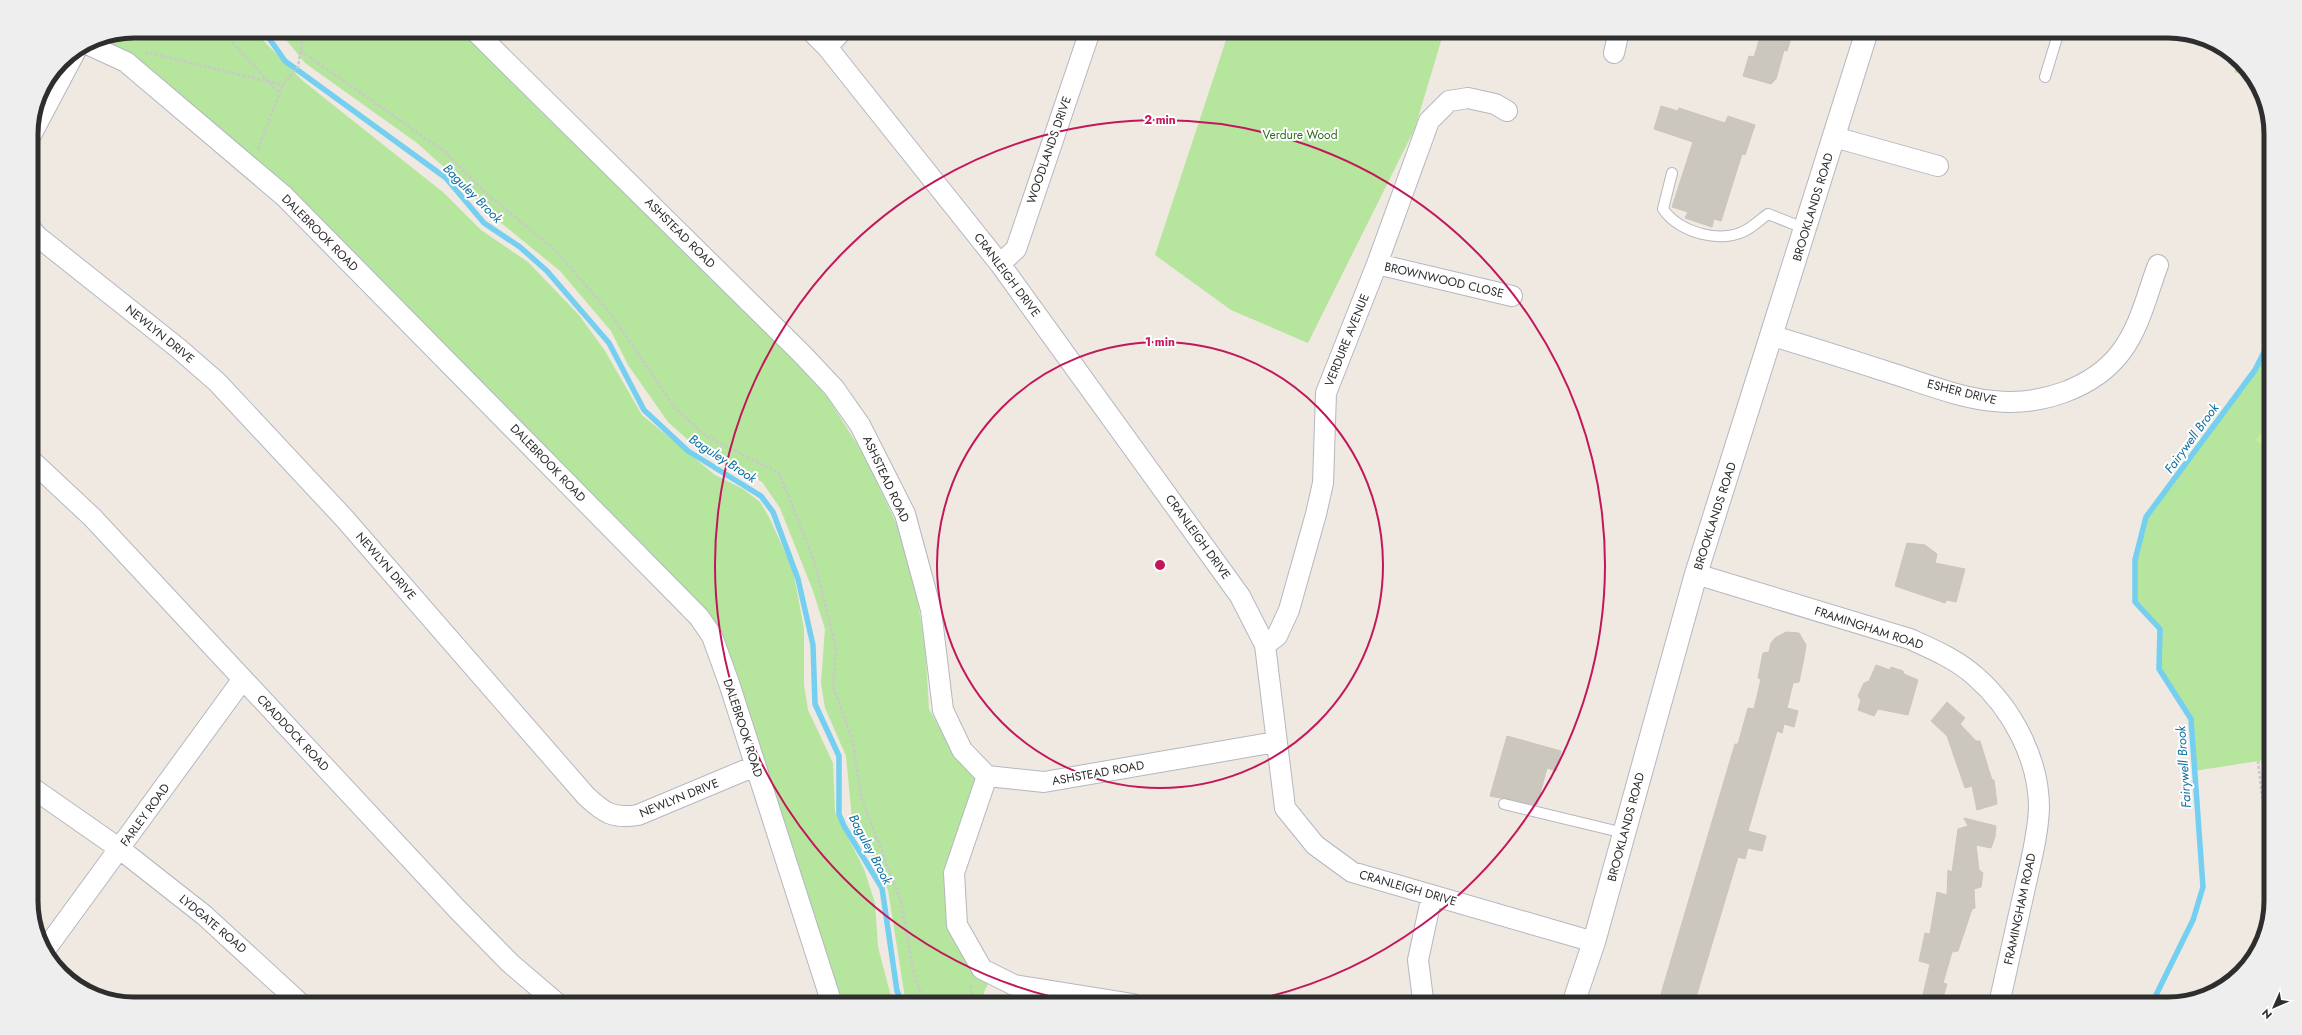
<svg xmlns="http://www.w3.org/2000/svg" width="2302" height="1035" font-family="Jost,sans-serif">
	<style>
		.green { fill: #b6e59e }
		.pitch { fill: #c9ec9a }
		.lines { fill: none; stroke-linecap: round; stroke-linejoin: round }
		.stream { stroke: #75cff0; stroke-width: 5.5 }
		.building { fill: #cbc7bf; stroke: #cbc5ba }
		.lane-casing { stroke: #b4b7c1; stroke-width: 12 }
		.street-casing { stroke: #b4b7c1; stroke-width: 22 }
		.secondary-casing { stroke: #b4b7c1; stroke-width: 24 }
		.path { stroke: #c9c9c9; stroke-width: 2.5; stroke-dasharray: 3 2; stroke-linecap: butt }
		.lane { stroke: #fff; stroke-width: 10 }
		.street { stroke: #fff; stroke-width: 20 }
		.secondary { stroke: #fff; stroke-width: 22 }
		.ring { fill: none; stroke: #c2185b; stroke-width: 2 }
		.labels { text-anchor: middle; stroke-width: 4; stroke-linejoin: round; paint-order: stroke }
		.park-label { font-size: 12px; fill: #2c6e1b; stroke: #fff }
		.street-label { font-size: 12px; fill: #2e2e2e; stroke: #fff }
		.water-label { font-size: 13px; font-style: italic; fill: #0d6fa3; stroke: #fff }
		.rim { fill: none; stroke: #2e2e2e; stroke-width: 5 }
		.centre { fill: #c2185b; stroke: #fff; stroke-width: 2 }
		.ring-label { font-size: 12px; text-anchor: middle; font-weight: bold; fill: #c2185b; stroke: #fff; stroke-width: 4; stroke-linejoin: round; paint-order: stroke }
	</style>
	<rect width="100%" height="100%" fill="#efe9e1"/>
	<path class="green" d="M 134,31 L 254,31 L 303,81 L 444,193 L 481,230 L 528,262 L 579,315 L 605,351 L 642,415 L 715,475 L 743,489 L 760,502 L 769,517 L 793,570 L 804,629 L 804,685 L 808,710 L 833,763 L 835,812 L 864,869 L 875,903 L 878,947 L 893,1004 L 841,1004 L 718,626 L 361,263 L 96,39 Z
		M 279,31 L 463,31 L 775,339 L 828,398 L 864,455 L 898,527 L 918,603 L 925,645 L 929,709 L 954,754 L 980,778 L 946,880 L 990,980 L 984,992 L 983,1004 L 910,1004 L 905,998 L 888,890 L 872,855 L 852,819 L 846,756 L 825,708 L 821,683 L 825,629 L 813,591 L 780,508 L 762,482 L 734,468 L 706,456 L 668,422 L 628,365 L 611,331 L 560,271 L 489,213 L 456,178 L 417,143 L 305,63 Z
		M 1229,31 L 1444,31 L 1415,128 L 1308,343 L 1231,310 L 1155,255 Z
		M 2238,64 L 2254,77 L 2234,72 Z
		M 2271,338 L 2271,759 L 2194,771 L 2191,719 L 2159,669 L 2160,629 L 2135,602 L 2135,560 L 2146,517 L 2255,370 Z"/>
	<path class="pitch" d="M 2271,422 L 2271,452 L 2256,440 Z"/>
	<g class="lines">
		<path class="stream" d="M 264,31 L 285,61 L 446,178 L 484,223 L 520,247 L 547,271 L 609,343 L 644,410 L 688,451 L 761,496 L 773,512 L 798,579 L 813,645 L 815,704 L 839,756 L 839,814 L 844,826 L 882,888 L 897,991 L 903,1004
			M 2156,1004 L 2156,995 L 2193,920 L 2203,887 L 2191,719 L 2159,669 L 2160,629 L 2135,602 L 2135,560 L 2146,517 L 2255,370 L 2271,338"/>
	</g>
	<path class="building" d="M 1762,31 L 1793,31 L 1787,51 L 1784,50 L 1776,79 L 1771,84 L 1743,76 L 1749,56 L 1754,57 Z
		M 1661,106 L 1678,111 L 1679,108 L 1725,123 L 1728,116 L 1755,125 L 1745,155 L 1742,154 L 1721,221 L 1714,219 L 1712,227 L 1685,218 L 1688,212 L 1672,207 L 1693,142 L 1654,129 Z
		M 1907,543 L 1925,545 L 1937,554 L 1935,563 L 1965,569 L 1956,602 L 1947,600 L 1945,603 L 1895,586 Z
		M 1786,632 L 1799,633 L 1806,645 L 1804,658 L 1799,682 L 1793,683 L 1787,708 L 1798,711 L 1794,727 L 1784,724 L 1782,733 L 1777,731 L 1748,831 L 1766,836 L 1762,851 L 1748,848 L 1745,859 L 1738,857 L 1694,1004 L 1658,1004 L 1735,744 L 1738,744 L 1748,708 L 1754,709 L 1761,679 L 1758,678 L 1763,653 L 1769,652 L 1771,643 L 1775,638 Z
		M 1876,665 L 1890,670 L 1891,667 L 1903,671 L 1904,674 L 1918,680 L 1908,715 L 1878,709 L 1874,716 L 1858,710 L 1861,700 L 1858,696 L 1864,683 L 1869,681 Z
		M 1947,702 L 1965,718 L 1960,724 L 1976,741 L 1980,741 L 1992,780 L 1994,780 L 1997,804 L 1977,810 L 1972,786 L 1965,788 L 1947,736 L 1931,721 Z
		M 1507,736 L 1561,751 L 1556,771 L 1547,768 L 1537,805 L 1490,796 Z
		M 1964,818 L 1996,826 L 1995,837 L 1991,848 L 1976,845 L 1979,870 L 1983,873 L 1981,887 L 1974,889 L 1975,908 L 1972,909 L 1958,951 L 1952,952 L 1943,983 L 1947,984 L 1941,1004 L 1921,1004 L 1930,964 L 1919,961 L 1925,933 L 1930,934 L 1937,892 L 1947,895 L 1948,870 L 1952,872 L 1958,829 L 1968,826 Z"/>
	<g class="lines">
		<g class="lane-casing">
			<path id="lane" d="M 2045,77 L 2059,31
				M 1672,173 L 1663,209 C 1679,233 1723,245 1748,229 C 1755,225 1761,219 1768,214 L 1806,229
				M 1504,804 L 1624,833"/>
		</g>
		<g class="street-casing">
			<path id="street" d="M 475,31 L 802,354 L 834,388 L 860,425 L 905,514 L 931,610 L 943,710 L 962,750 L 987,776 L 1044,782 L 1276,742
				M 811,31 L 827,47 L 1000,264 L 1240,596 L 1265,645 L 1285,808 L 1315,845 L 1352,872 L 1594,942
				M 87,44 L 126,62 L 284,196 L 699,617 L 712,636 L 729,683 L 832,1004
				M 827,47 L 842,31
				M 1614,53 L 1619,31
				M 31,135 L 75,52
				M 1834,137 L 1938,166
				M 31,229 L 37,236 L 178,348 L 217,382 L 344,518 L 586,796 C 604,813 613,819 638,815 L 755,766
				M 1000,264 L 1016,249 L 1090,31
				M 1377,264 L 1512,296
				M 1773,336 C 1813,348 1854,361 1894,374 C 1926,384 1960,398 1994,401 C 2039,406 2093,389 2121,352 C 2140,327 2147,294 2158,265
				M 31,460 L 92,517 L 458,910 L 510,963 L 558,1004
				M 1696,574 L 1910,639 C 1932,649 1956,659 1975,676 C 2012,708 2039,759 2039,808 C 2038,836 2030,865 2024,892 C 2016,929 2007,967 1999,1004
				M 1265,645 L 1277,636 L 1289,610 L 1316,514 L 1323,483 L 1326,393 L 1377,264 L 1429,121 L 1449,101 L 1468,98 L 1495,104 L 1507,111
				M 987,776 L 954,873 L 957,925 L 982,969 L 1014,985 L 1133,1004
				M 31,787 L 120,849 L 204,915 L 301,1004
				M 45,950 L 243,679
				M 1421,1004 L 1423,999 L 1418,960 L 1432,895"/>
		</g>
		<g class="secondary-casing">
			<path id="secondary" d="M 1573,1004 L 1594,942 L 1696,574 L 1867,31"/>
		</g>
		<path class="path" d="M 222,31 L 279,93
			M 301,51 L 445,152 L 488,195 L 553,248 L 611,314 L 675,408 L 706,436 L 779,473 L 814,560 L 836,648 L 833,686 L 853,742 L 861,797 L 901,901 L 913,970 L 924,1004
			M 145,52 L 283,85
			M 258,149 L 283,85 L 298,67 L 304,31
			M 2258,761 L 2268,849 L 2271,854
			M 971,1004 L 971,985"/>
		<use href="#lane" class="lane"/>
		<use href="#street" class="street"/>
		<use href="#secondary" class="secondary"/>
	</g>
	<g class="ring">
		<circle cx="1160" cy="565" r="223"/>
		<path d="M1087 1004A445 445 0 1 1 1233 1004"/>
	</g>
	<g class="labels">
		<g class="park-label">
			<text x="1300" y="139">Verdure Wood</text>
		</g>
		<g class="street-label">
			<text transform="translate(1049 150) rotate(-71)" y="4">WOODLANDS DRIVE</text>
			<text transform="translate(1813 207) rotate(-73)" y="4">BROOKLANDS ROAD</text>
			<text transform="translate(320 233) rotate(45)" y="4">DALEBROOK ROAD</text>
			<text transform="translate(680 233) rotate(45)" y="4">ASHSTEAD ROAD</text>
			<text transform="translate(1007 275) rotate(53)" y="4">CRANLEIGH DRIVE</text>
			<text transform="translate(1444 280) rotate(13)" y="4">BROWNWOOD CLOSE</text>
			<text transform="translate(160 334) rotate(39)" y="4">NEWLYN DRIVE</text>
			<text transform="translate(1347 340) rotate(-68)" y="4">VERDURE AVENUE</text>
			<text transform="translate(1962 392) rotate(14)" y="4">ESHER DRIVE</text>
			<text transform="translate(548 463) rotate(46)" y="4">DALEBROOK ROAD</text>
			<text transform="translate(886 479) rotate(65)" y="4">ASHSTEAD ROAD</text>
			<text transform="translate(1715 516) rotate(-72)" y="4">BROOKLANDS ROAD</text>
			<text transform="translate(1198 537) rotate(54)" y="4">CRANLEIGH DRIVE</text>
			<text transform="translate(386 566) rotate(49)" y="4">NEWLYN DRIVE</text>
			<text transform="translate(1869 628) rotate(18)" y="4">FRAMINGHAM ROAD</text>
			<text transform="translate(743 728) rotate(72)" y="4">DALEBROOK ROAD</text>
			<text transform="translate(293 733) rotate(47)" y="4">CRADDOCK ROAD</text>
			<text transform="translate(1098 773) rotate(-10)" y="4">ASHSTEAD ROAD</text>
			<text transform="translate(679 798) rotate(-22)" y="4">NEWLYN DRIVE</text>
			<text transform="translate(145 815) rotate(-54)" y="4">FARLEY ROAD</text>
			<text transform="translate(1626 827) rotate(-75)" y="4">BROOKLANDS ROAD</text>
			<text transform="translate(1408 888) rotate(16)" y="4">CRANLEIGH DRIVE</text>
			<text transform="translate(2020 909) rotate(-78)" y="4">FRAMINGHAM ROAD</text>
			<text transform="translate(213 924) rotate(40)" y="4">LYDGATE ROAD</text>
		</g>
		<g class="water-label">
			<text transform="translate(473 193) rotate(45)" y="5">Baguley Brook</text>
			<text transform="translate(2191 438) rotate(-54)" y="5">Fairywell Brook</text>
			<text transform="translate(723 458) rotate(33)" y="5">Baguley Brook</text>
			<text transform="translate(2183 767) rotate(-94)" y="5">Fairywell Brook</text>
			<text transform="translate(871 849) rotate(62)" y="5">Baguley Brook</text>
		</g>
	</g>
	<path d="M0 0H2302V1035H0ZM134 38H2168A96 96 0 0 1 2264 134V901A96 96 0 0 1 2168 997H134A96 96 0 0 1 38 901V134A96 96 0 0 1 134 38Z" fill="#eee" fill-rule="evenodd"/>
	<path class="rim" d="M134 38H2168A96 96 0 0 1 2264 134V901A96 96 0 0 1 2168 997H134A96 96 0 0 1 38 901V134A96 96 0 0 1 134 38Z"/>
	<circle cx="1160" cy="565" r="6" class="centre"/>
	<g class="ring-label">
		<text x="1160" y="124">2 min</text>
		<text x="1160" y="346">1 min</text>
	</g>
	<g transform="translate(2274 1007) rotate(225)" stroke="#ffffff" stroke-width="3" paint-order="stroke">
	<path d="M0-3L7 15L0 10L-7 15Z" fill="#2e2e2e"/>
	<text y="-6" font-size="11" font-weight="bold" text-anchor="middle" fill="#2e2e2e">N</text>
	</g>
</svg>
